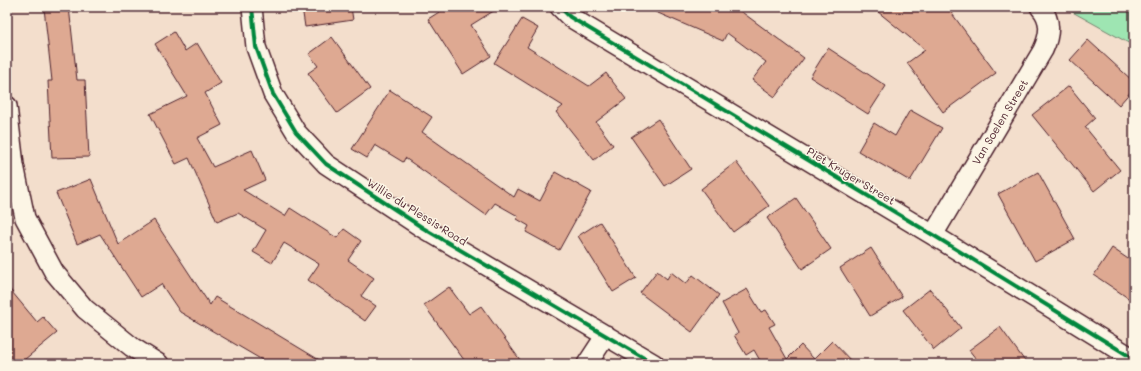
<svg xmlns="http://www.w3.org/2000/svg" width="1141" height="371" font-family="Mali,sans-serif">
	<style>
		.green { fill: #9ee5b2; stroke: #74826e }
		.building { fill: #dea992; stroke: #4a1f2b }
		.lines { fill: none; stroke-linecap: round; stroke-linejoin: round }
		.street-casing { stroke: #4a1f2b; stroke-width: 22 }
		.street { stroke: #fcf5e5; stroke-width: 19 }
		.cycleway-casing { stroke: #fcf5e5; stroke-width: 6 }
		.cycleway { stroke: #00873e; stroke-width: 4 }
		.labels { text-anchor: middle; stroke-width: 3; stroke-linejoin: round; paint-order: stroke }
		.street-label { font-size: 11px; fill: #4a1f2b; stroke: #fcf5e5 }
	</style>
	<rect width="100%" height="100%" fill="#f3decc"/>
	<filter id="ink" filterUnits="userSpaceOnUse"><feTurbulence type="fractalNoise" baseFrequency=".025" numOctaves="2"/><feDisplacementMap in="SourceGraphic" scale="8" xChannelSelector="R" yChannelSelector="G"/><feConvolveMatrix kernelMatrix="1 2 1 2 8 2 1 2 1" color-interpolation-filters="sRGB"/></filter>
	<g filter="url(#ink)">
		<path class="green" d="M 1063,7 L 1134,7 L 1134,46 L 1067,9 Z"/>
		<path class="building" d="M 56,7 L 69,7 L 77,80 L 85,80 L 89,157 L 52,158 L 48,81 L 52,81 L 44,8 Z
			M 302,7 L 351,7 L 353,20 L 305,27 Z
			M 447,7 L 500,7 L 471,25 L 491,56 L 463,74 L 428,19 Z
			M 644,7 L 735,7 L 804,58 L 775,97 L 752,80 L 766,62 L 727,33 L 723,41 Z
			M 872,7 L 947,7 L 996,73 L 943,112 L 907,63 L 925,50 Z
			M 522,19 L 538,28 L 527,47 L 589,86 L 606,73 L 626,99 L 596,122 L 613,145 L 594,160 L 556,112 L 563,106 L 494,63 Z
			M 174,32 L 185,51 L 197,43 L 221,83 L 205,93 L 222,125 L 197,138 L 213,167 L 252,150 L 265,180 L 243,190 L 285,216 L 290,208 L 337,238 L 344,229 L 361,241 L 348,260 L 374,278 L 361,296 L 376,306 L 365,321 L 308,280 L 319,264 L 284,243 L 272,263 L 253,252 L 266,230 L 238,213 L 217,222 L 189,158 L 176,164 L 150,114 L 187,96 L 155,44 Z
			M 332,37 L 370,89 L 337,113 L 308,73 L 318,66 L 309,54 Z
			M 1088,40 L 1134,82 L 1134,88 L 1119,105 L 1070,60 Z
			M 828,48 L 886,86 L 868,114 L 810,77 Z
			M 1069,86 L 1095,118 L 1085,127 L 1120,170 L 1094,191 L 1032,115 Z
			M 390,90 L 432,117 L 422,132 L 514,197 L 518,189 L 540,201 L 555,172 L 591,192 L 559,250 L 526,232 L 529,226 L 517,219 L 518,216 L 495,203 L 486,215 L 405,158 L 403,162 L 375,145 L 367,158 L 352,149 Z
			M 910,110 L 942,128 L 910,181 L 858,151 L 874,123 L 895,136 Z
			M 658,119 L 691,169 L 665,186 L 631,137 Z
			M 736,162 L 769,206 L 733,232 L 701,189 Z
			M 1038,172 L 1075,239 L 1035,261 L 998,194 Z
			M 91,179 L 118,244 L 154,220 L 210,305 L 215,297 L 326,364 L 269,364 L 180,312 L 161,284 L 141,297 L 100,234 L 77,244 L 56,193 Z
			M 796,198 L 831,249 L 802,269 L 767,218 Z
			M 600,222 L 636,278 L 613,292 L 578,236 Z
			M 871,248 L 902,297 L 870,316 L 840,268 Z
			M 1112,248 L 1134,263 L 1134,302 L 1094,275 Z
			M 657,271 L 667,279 L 671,272 L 686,284 L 693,275 L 719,295 L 692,332 L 640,293 Z
			M 7,286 L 37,322 L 43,317 L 57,333 L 19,364 L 7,364 Z
			M 449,287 L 469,314 L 481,306 L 523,364 L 467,364 L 424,305 Z
			M 747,289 L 761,312 L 766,310 L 775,324 L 769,327 L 787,359 L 801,345 L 814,359 L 832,341 L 854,364 L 762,364 L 754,350 L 746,355 L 734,335 L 738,333 L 722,303 Z
			M 930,289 L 961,328 L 934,350 L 903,310 Z
			M 1000,327 L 1027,364 L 980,364 L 969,350 Z"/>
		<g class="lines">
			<g class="street-casing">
				<path id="street" d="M 252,7 L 256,47 L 273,94 L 296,132 L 326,164 L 423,228 L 654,364
					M 560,7 L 570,17 L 933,235 L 1134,359
					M 7,106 L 14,165 L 25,218 L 54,272 L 85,309 L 132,347 L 159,364
					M 933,235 L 1043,50 C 1050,35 1052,20 1040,7
					M 587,364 L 606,335"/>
			</g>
			<use href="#street" class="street"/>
			<g class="cycleway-casing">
				<path id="cycleway" d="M 252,7 L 256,47 L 273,94 L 296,132 L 326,164 L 423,228 L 654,364
					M 560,7 L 570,17 L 933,235 L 1134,359"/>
			</g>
			<use href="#cycleway" class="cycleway"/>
		</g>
	</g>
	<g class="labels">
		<g class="street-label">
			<text transform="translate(1000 122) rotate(-59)" y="4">Van Soelen Street</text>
			<text transform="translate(851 176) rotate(31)" y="4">Piet Kruger Street</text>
			<text transform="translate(417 212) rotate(32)" y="4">Willie du Plessis Road</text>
		</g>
	</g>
	<rect width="1141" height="371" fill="none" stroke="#fcf5e5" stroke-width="24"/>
	<rect x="12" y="12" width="1117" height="347" fill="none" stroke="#4a1f2b" stroke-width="1.5" filter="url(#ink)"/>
</svg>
